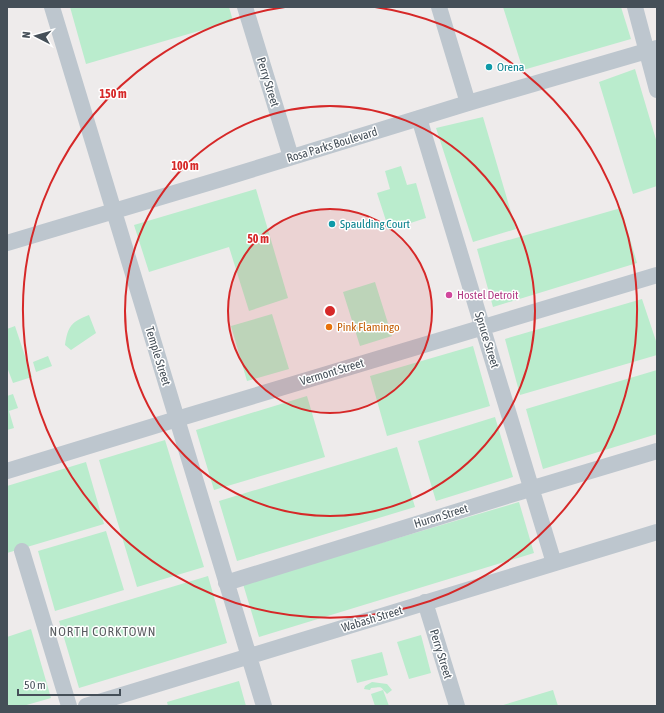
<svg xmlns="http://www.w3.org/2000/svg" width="664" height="713" font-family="'Asap Condensed',sans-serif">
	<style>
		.green { fill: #baeccd }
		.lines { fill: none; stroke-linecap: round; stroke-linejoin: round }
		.minor { stroke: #bdc6ce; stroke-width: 16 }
		.ring { fill: none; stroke: #d62828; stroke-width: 2 }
		.culture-dot { fill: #0f9aa8; stroke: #fff; stroke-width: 1.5 }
		.hotel-dot { fill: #d1479c; stroke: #fff; stroke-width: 1.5 }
		.food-dot { fill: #e8710a; stroke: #fff; stroke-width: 1.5 }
		.labels { text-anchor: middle; stroke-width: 3; stroke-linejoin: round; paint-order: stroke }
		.culture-label { font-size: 12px; fill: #0d838f; stroke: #fff; text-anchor: start }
		.street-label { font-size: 12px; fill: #454f58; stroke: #fff }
		.hotel-label { font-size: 12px; fill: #b23c85; stroke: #fff; text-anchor: start }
		.food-label { font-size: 12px; fill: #c56008; stroke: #fff; text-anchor: start }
		.neighbourhood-label { font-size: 13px; letter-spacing: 1px; fill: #595c60; stroke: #fff }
		.centre { fill: #d62828; stroke: #fff; stroke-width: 2 }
		.ring-label { font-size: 12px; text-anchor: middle; font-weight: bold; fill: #d62828; stroke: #fff; stroke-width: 3; stroke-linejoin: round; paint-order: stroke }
	</style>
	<rect width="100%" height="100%" fill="#eeebeb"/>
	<path class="green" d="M 70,7 L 229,7 L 233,21 L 86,64 Z
		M 503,7 L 621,7 L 631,39 L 523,70 Z
		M 635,69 L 657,143 L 657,186 L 633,194 L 599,82 Z
		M 483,117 L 516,229 L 473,242 L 436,128 Z
		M 401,166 L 407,185 L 416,183 L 426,218 L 389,230 L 377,193 L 390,189 L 385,171 Z
		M 256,189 L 288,298 L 249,311 L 229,247 L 149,272 L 134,225 Z
		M 621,208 L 637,263 L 493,307 L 477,249 Z
		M 375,282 L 392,336 L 360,346 L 343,292 Z
		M 642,299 L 657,344 L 657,355 L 520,395 L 505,339 Z
		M 272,314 L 289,369 L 247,381 L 231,326 Z
		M 89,315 L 96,333 L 71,350 L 65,345 C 68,326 71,322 89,315 Z
		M 15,326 L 32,377 L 13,383 L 7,367 L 7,329 Z
		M 473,346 L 490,406 L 387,436 L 370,376 Z
		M 48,356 L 52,366 L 36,372 L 33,362 Z
		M 657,370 L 657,434 L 543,469 L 526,409 Z
		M 13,394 L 18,408 L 9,411 L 14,428 L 7,430 L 7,396 Z
		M 307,396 L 325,457 L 214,490 L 196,430 Z
		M 495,417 L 513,477 L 436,501 L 418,441 Z
		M 165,440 L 204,567 L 137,587 L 99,460 Z
		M 397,447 L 415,507 L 237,561 L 219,501 Z
		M 86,462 L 104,524 L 7,553 L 7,486 Z
		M 519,502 L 534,553 L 259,637 L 243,584 Z
		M 106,531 L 124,590 L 55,611 L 38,551 Z
		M 208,576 L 227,643 L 79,688 L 59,621 Z
		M 31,629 L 51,698 L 23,706 L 7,706 L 7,637 Z
		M 421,635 L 431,673 L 409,679 L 397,642 Z
		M 382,652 L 388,675 L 357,683 L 351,660 Z
		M 239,681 L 246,706 L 168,706 L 167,702 Z
		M 372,682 L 387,684 L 392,690 L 387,694 C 379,686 384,687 371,688 L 370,690 L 364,689 L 365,686 Z
		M 383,690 L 389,706 L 375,706 L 371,694 Z
		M 553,690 L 558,706 L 500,706 Z"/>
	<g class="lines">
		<path class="minor" d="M 52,7 L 264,706
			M 245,7 L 291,157
			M 439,7 L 468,103
			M 635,7 L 657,90
			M 419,118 L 554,563
			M 7,243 L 218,180 L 468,103 L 657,48
			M 7,471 L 177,419 L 657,275
			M 22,551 L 69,706
			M 226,583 L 520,492 L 657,451
			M 425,602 L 457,706
			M 86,706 L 657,532"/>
	</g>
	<circle cx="330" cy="311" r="102" fill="#d62828" fill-opacity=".12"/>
	<g class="ring">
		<circle cx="330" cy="311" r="102"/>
		<circle cx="330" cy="311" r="205"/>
		<path d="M375 7A307 307 0 1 1 285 7"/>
	</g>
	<g class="culture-dot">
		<circle cx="489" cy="67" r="4"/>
		<circle cx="332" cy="224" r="4"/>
	</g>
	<circle class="hotel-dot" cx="449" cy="295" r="4"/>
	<circle class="food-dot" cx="329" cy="327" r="4"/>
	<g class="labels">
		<g class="culture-label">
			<text x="497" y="71">Orena</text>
			<text x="340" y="228">Spaulding Court</text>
		</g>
		<g class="street-label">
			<text transform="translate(268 82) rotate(73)" y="4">Perry Street</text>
			<text transform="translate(332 145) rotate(-17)" y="4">Rosa Parks Boulevard</text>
			<text transform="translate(487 340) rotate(73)" y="4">Spruce Street</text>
			<text transform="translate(158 356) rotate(73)" y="4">Temple Street</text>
			<text transform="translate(332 372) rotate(-17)" y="4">Vermont Street</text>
			<text transform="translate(441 516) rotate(-17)" y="4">Huron Street</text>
			<text transform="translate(372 619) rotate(-17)" y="4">Wabash Street</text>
			<text transform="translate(441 654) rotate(73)" y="4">Perry Street</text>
		</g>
		<g class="hotel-label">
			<text x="457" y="299">Hostel Detroit</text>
		</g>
		<g class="food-label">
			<text x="337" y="331">Pink Flamingo</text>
		</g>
		<g class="neighbourhood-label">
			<text x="103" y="636">NORTH CORKTOWN</text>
		</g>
	</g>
	<circle cx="330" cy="311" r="6" class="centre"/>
	<g class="ring-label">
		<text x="113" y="98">150 m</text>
		<text x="185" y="170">100 m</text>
		<text x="258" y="243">50 m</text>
	</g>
	<rect width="664" height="713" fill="none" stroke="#454f58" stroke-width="16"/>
	<g transform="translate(36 36) rotate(276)" stroke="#ffffff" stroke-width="3" paint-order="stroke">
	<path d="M0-3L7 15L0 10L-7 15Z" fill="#454f58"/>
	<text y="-6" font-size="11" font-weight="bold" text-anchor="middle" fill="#454f58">N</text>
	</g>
	<path d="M18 689v6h102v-6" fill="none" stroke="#454f58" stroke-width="2"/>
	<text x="24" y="689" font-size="12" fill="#454f58" stroke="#ffffff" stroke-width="3" paint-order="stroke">50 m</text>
</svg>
